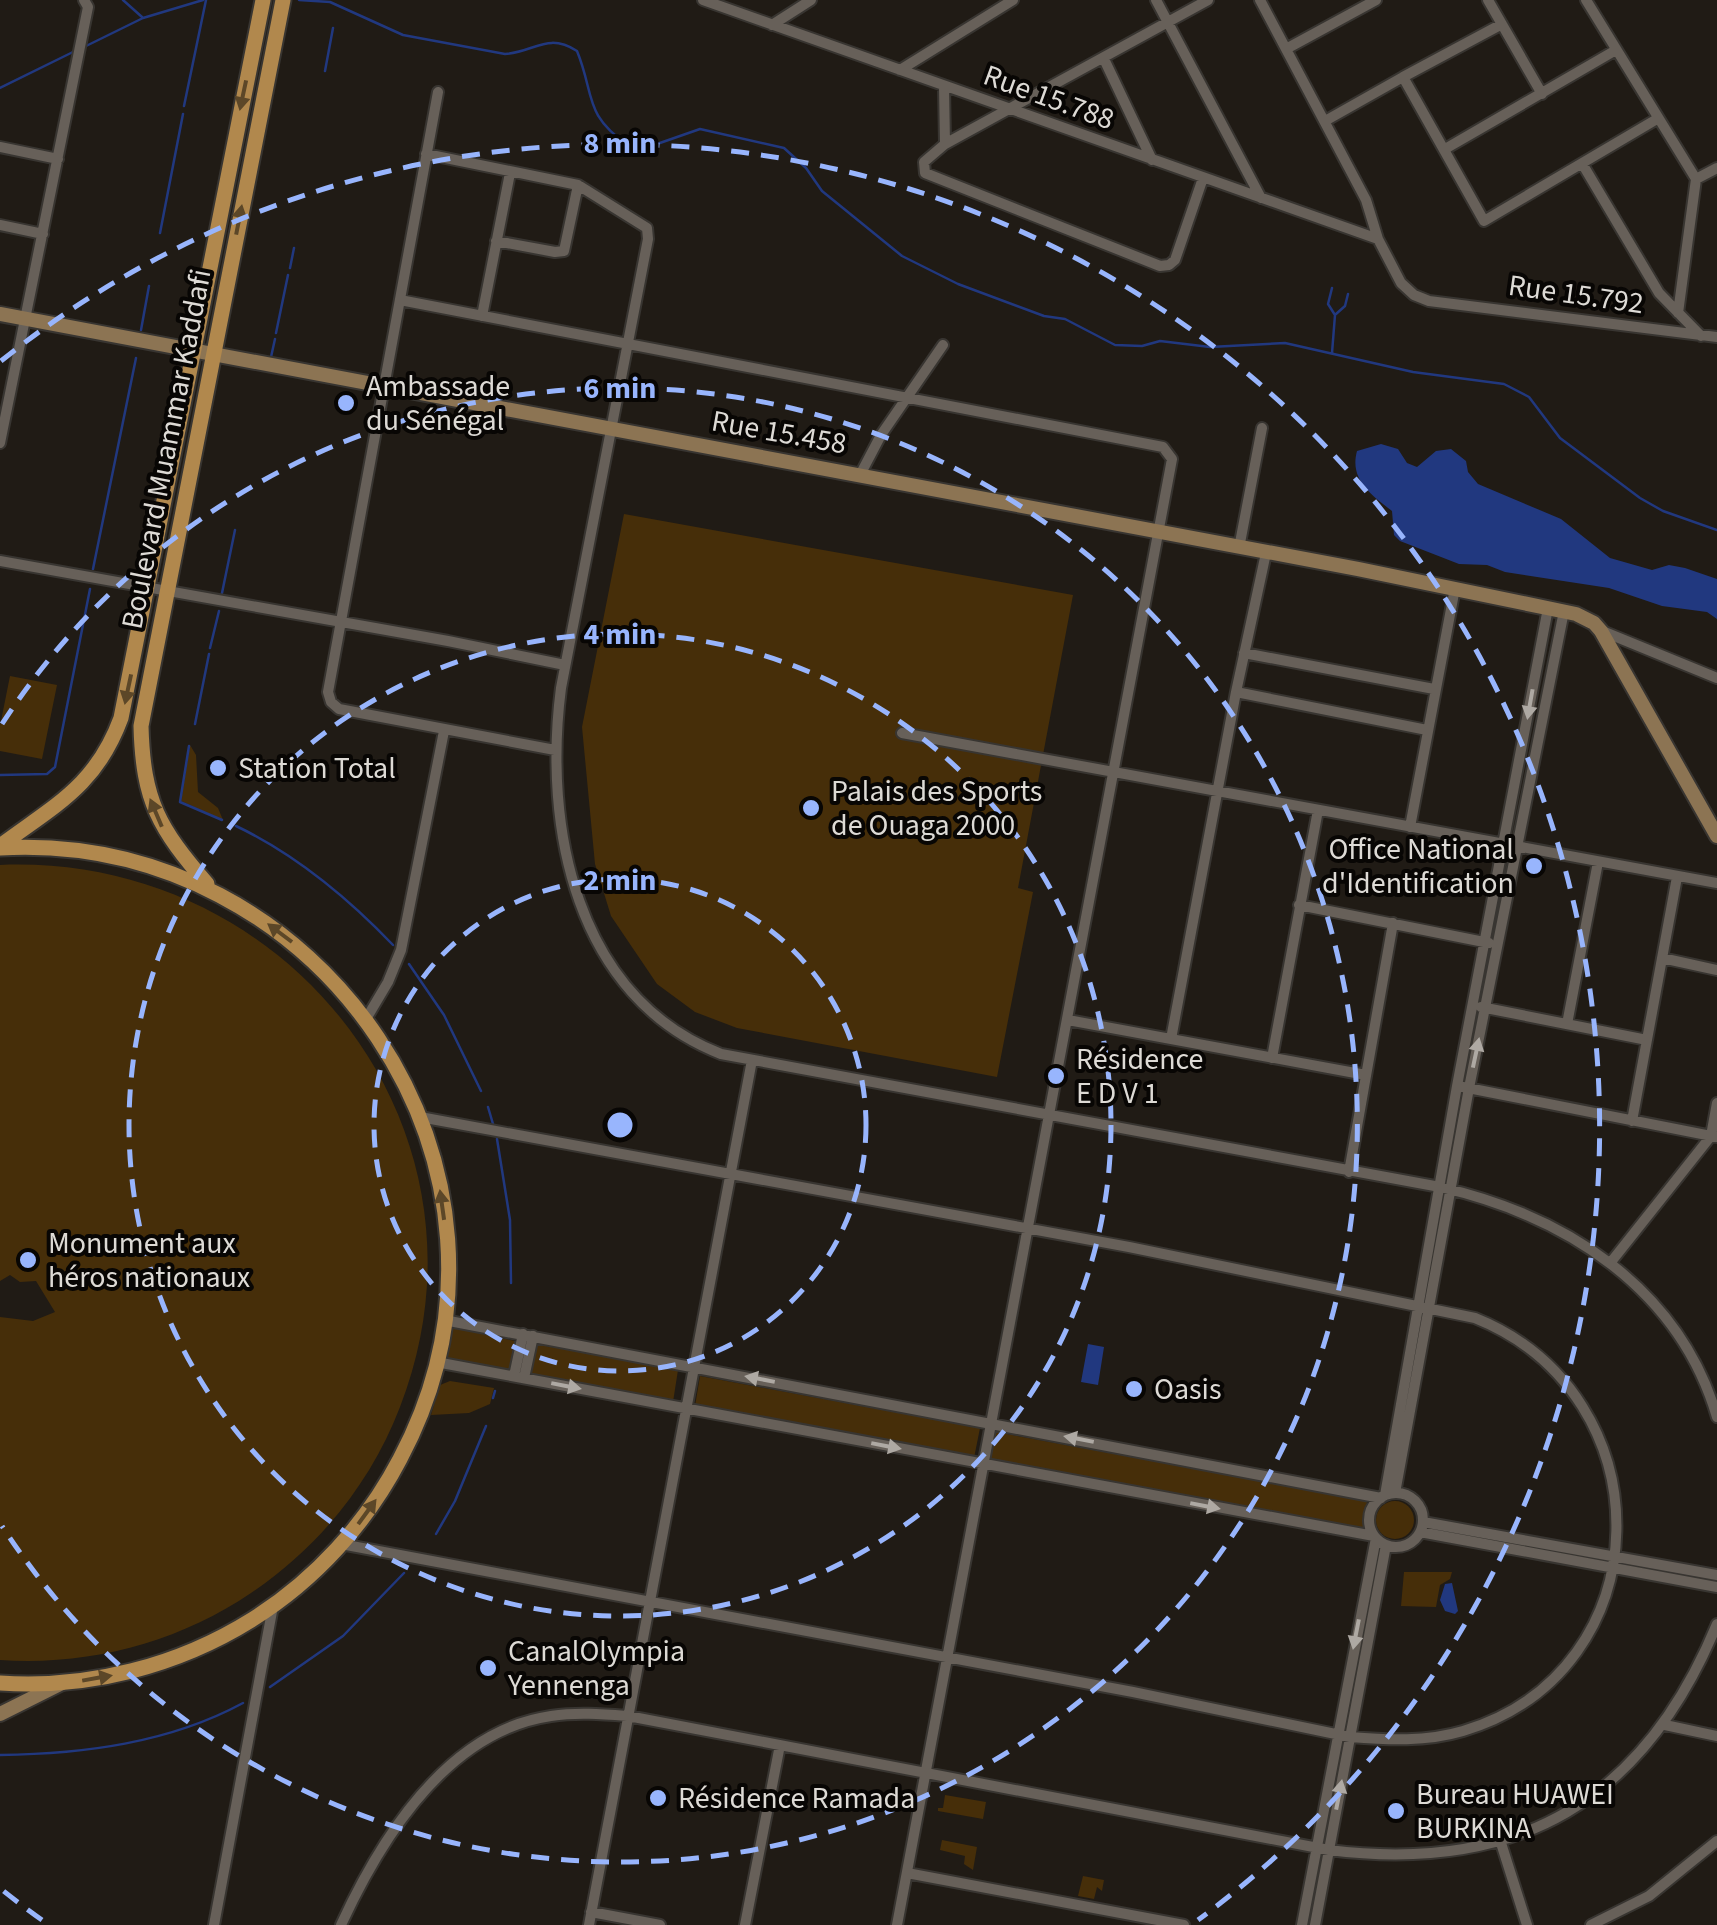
<svg xmlns="http://www.w3.org/2000/svg" width="1717" height="1925" font-family="'Source Sans 3',sans-serif">
	<style>
		.green { fill: #462e09 }
		.water { fill: #21387f }
		.lines { fill: none; stroke-linecap: round; stroke-linejoin: round }
		.stream { stroke: #21387f; stroke-width: 2.5 }
		.street-casing { stroke: #383531; stroke-width: 14 }
		.secondary-casing { stroke: #383531; stroke-width: 18 }
		.primary-casing { stroke: #383531; stroke-width: 19 }
		.street { stroke: #676059; stroke-width: 10 }
		.secondary { stroke: #8c7453; stroke-width: 14 }
		.primary { stroke: #b1884d; stroke-width: 15 }
		.oneway { fill: #5c4728 }
		.oneway2 { fill: #aea9a3 }
		.ring { fill: none; stroke: #98b5fd; stroke-width: 5; stroke-dasharray: 18 12 }
		.poi-dot { fill: #98b5fd; stroke: #080604; stroke-width: 4 }
		.labels { text-anchor: middle; stroke-width: 8; stroke-linejoin: round; paint-order: stroke }
		.street-label { font-size: 30px; fill: #dddad5; stroke: #080604 }
		.poi-label { font-size: 30px; fill: #dddad5; stroke: #080604; text-anchor: start }
		.centre { fill: #98b5fd; stroke: #080604; stroke-width: 5 }
		.ring-label { font-size: 30px; text-anchor: middle; font-weight: bold; fill: #98b5fd; stroke: #080604; stroke-width: 8; stroke-linejoin: round; paint-order: stroke }
	</style>
	<rect width="100%" height="100%" fill="#201b15"/>
	<path class="green" d="M 624,514 L 1073,595 L 1018,888 L 1033,892 L 997,1077 L 737,1028 L 695,1012 L 657,984 L 611,916 L 595,864 L 582,727 Z
		M 10,676 L 57,685 L 42,759 L 0,751 L 0,726 Z
		M 190,745 L 196,755 L 198,792 L 218,808 L 223,820 L 181,801 Z
		M 0,865 C 289,853 507,1131 400,1407 C 371,1483 318,1548 251,1593 C 177,1643 89,1666 0,1660 L 0,1317 L 33,1321 L 55,1312 L 36,1281 L 20,1282 L 10,1275 L 0,1281 Z
		M 451,1327 L 515,1341 L 509,1373 L 444,1360 Z
		M 535,1344 L 678,1370 L 673,1402 L 529,1375 Z
		M 700,1376 L 980,1428 L 974,1458 L 695,1406 Z
		M 450,1381 L 494,1388 L 490,1404 L 469,1413 L 431,1415 L 440,1385 Z
		M 996,1432 L 1367,1501 L 1363,1532 L 989,1463 Z
		M1376 1520a19 19 0 1 1 38 0a19 19 0 1 1-38 0Z
		M 1404,1572 L 1452,1572 L 1450,1579 L 1440,1585 L 1436,1607 L 1401,1606 Z
		M 945,1795 L 986,1802 L 983,1819 L 938,1811 L 938,1808 L 943,1808 Z
		M 942,1840 L 977,1847 L 973,1870 L 964,1864 L 965,1856 L 940,1850 Z
		M 1083,1876 L 1104,1880 L 1102,1891 L 1097,1887 L 1094,1899 L 1078,1896 Z"/>
	<path class="water" d="M 1381,444 L 1398,449 L 1407,463 L 1417,467 L 1436,451 L 1451,449 L 1466,461 L 1468,472 L 1478,484 L 1561,519 L 1610,558 L 1652,570 L 1669,565 L 1685,568 L 1717,579 L 1717,619 L 1707,612 L 1662,606 L 1609,588 L 1505,572 L 1487,565 L 1459,564 L 1400,541 L 1394,535 L 1392,511 C 1372,495 1349,480 1357,451 Z
		M 1088,1344 L 1104,1347 L 1098,1385 L 1081,1382 Z
		M 1452,1583 L 1458,1611 L 1455,1614 L 1445,1611 L 1440,1600 L 1445,1584 Z"/>
	<g class="lines">
		<path class="stream" d="M 123,0 L 142,17
			M 299,0 L 330,2 L 403,35 L 505,54 C 535,52 547,32 577,51 C 595,95 583,114 628,145 L 657,144 L 700,129 L 784,148 L 806,168 L 822,191 L 902,256 L 958,284 L 1044,316 L 1065,319 L 1115,345 L 1142,346 L 1160,341 L 1210,347 L 1285,343 L 1413,372 L 1504,384 L 1529,397 L 1560,438 L 1640,498 L 1663,511 L 1717,530
			M 82,48 L 143,18 L 203,0
			M 325,71 L 333,28
			M 0,88 L 75,51
			M 184,106 L 206,0
			M 160,233 L 183,114
			M 290,268 L 294,248
			M 1336,314 L 1345,306 L 1348,294
			M 141,330 L 149,286
			M 276,333 L 288,275
			M 1332,353 L 1335,315 L 1328,304 L 1332,288
			M 271,357 L 275,339
			M 93,569 L 136,358
			M 222,593 L 235,530
			M 210,648 L 219,611
			M 195,724 L 209,654
			M 189,746 L 180,802 L 222,820
			M 0,775 L 47,774 L 55,767 L 90,589
			M 236,826 C 297,855 347,897 393,945
			M 409,964 L 444,1015 L 481,1091
			M 488,1107 L 493,1124
			M 497,1139 L 510,1220 L 511,1283
			M 493,1398 L 495,1391
			M 436,1534 L 455,1501 L 486,1426
			M 270,1687 L 343,1636 L 404,1573
			M 0,1755 C 83,1754 169,1743 243,1703"/>
		<g class="street-casing">
			<path id="street" d="M 703,0 L 1378,239
				M 1156,0 L 1261,198
				M 1260,0 L 1366,200 L 1378,239 L 1401,283 L 1414,295 L 1429,301 L 1717,337
				M 1488,0 L 1542,94
				M 1586,0 L 1696,179 L 1678,313
				M 1502,24 L 1403,77 L 1484,221 L 1657,119
				M 772,25 L 811,0
				M 1286,49 L 1376,0
				M 1104,59 L 1152,160
				M 900,70 L 1013,0
				M 944,86 L 945,144
				M 438,92 L 328,692 L 331,702 L 339,709 L 555,750
				M 1325,121 L 1403,77
				M 0,147 L 58,159
				M 1445,149 L 1616,50
				M 426,154 L 578,185 L 647,228 L 648,239 L 561,688 C 543,826 575,997 721,1054 L 1440,1187 C 1566,1216 1679,1288 1717,1417
				M 1583,165 L 1659,293 L 1701,336
				M 1203,178 L 1175,260 L 1169,265 L 1160,266 L 925,173 L 924,162 L 945,144 L 1208,0
				M 1696,179 L 1717,168
				M 0,225 L 43,234
				M 496,241 L 555,252 L 564,251 L 578,185
				M 400,300 L 1163,447 L 1172,459 L 897,1925
				M 482,316 L 510,173
				M 0,443 L 88,7 L 84,0
				M 860,475 L 881,435 L 943,345
				M 1239,548 L 1262,428
				M 0,561 L 448,641 L 565,665
				M 1602,631 L 1717,678
				M 1244,653 L 1434,689
				M 1236,692 L 1427,730
				M 902,733 L 1717,883
				M 1410,827 L 1455,588
				M 1299,905 L 1489,943
				M 1662,958 L 1717,970
				M 1481,1007 L 1647,1040
				M 366,1019 L 388,982 L 401,950 L 444,731
				M 1068,1020 L 1366,1075
				M 1567,1024 L 1598,862
				M 1171,1039 L 1236,692 L 1266,553
				M 1272,1058 L 1318,810
				M 1463,1087 L 1717,1137
				M 1632,1121 L 1677,877
				M 1349,1172 L 1393,923
				M 1611,1262 L 1711,1136 L 1717,1103
				M 444,1320 L 1381,1498
				M 436,1362 L 1374,1536
				M 514,1376 L 523,1334
				M 524,1378 L 533,1336
				M 1395,1493 L 1469,1088 L 1564,611
				M1369 1520a27 27 0 1 1 54 0a27 27 0 1 1-54 0Z
				M 1385,1495 L 1457,1086 L 1548,608
				M 1423,1522 L 1717,1575
				M 1420,1532 L 1717,1587
				M 341,1544 L 1133,1692 L 1350,1737 C 1388,1740 1426,1742 1463,1731 C 1664,1671 1667,1395 1475,1318 L 1129,1247 L 420,1117
				M 1665,1725 L 1717,1736
				M 1501,1843 L 1527,1925
				M 907,1873 L 1184,1925
				M 591,1912 L 660,1925
				M 214,1925 L 273,1606
				M 341,1925 C 381,1838 447,1731 551,1716 C 577,1712 602,1714 628,1716 L 1329,1850 C 1518,1874 1644,1801 1717,1624
				M 589,1925 L 752,1060
				M 745,1925 L 780,1745
				M 1302,1925 L 1376,1538
				M 1315,1925 L 1386,1545
				M 1591,1925 L 1649,1896 L 1717,1841"/>
		</g>
		<g class="secondary-casing">
			<path id="secondary" d="M 0,314 L 1358,569 L 1576,614 L 1594,623 L 1601,631 L 1717,836
				M 0,1714 L 62,1683"/>
		</g>
		<g class="primary-casing">
			<path id="primary" d="M 0,846 C 55,805 96,786 121,718 L 263,0
				M 0,848 C 321,830 554,1170 400,1459 C 366,1524 315,1580 253,1619 C 178,1666 89,1689 0,1683
				M 207,884 C 159,828 143,802 141,726 L 283,0"/>
		</g>
		<use href="#street" class="street"/>
		<use href="#secondary" class="secondary"/>
		<use href="#primary" class="primary"/>
	</g>
	<defs><path id="oneway-solid" d="M-6-.8H1V-3.2L6.5 0L1 3.2V.8H-6Z" transform="scale(2.5)"/></defs>
	<g class="oneway">
		<use href="#oneway-solid" transform="translate(243 95) rotate(102)"/>
		<use href="#oneway-solid" transform="translate(239 220) rotate(-79)"/>
		<use href="#oneway-solid" transform="translate(128 689) rotate(102)"/>
		<use href="#oneway-solid" transform="translate(156 813) rotate(-113)"/>
		<use href="#oneway-solid" transform="translate(280 933) rotate(-143)"/>
		<use href="#oneway-solid" transform="translate(442 1205) rotate(-98)"/>
		<use href="#oneway-solid" transform="translate(367 1512) rotate(-54)"/>
		<use href="#oneway-solid" transform="translate(97 1678) rotate(-10)"/>
	</g>
	<g class="oneway2">
		<use href="#oneway-solid" transform="translate(1530 704) rotate(100)"/>
		<use href="#oneway-solid" transform="translate(1476 1053) rotate(-78)"/>
		<use href="#oneway-solid" transform="translate(760 1379) rotate(-169)"/>
		<use href="#oneway-solid" transform="translate(566 1386) rotate(11)"/>
		<use href="#oneway-solid" transform="translate(1079 1439) rotate(-169)"/>
		<use href="#oneway-solid" transform="translate(886 1446) rotate(11)"/>
		<use href="#oneway-solid" transform="translate(1205 1506) rotate(11)"/>
		<use href="#oneway-solid" transform="translate(1356 1634) rotate(101)"/>
		<use href="#oneway-solid" transform="translate(1339 1795) rotate(-79)"/>
	</g>
	<g class="ring">
		<circle cx="620" cy="1125" r="246"/>
		<circle cx="620" cy="1125" r="491"/>
		<path d="M2 724A737 737 0 1 1 2 1526"/>
		<path d="M42 1920A983 983 0 0 1 1 1889M1 361A983 983 0 1 1 1198 1920"/>
	</g>
	<g class="poi-dot">
		<circle cx="346" cy="403" r="10"/>
		<circle cx="218" cy="768" r="10"/>
		<circle cx="811" cy="808" r="10"/>
		<circle cx="1534" cy="866" r="10"/>
		<circle cx="1056" cy="1076" r="10"/>
		<circle cx="28" cy="1260" r="10"/>
		<circle cx="1134" cy="1389" r="10"/>
		<circle cx="488" cy="1668" r="10"/>
		<circle cx="658" cy="1798" r="10"/>
		<circle cx="1396" cy="1811" r="10"/>
	</g>
	<g class="labels">
		<g class="street-label">
			<text transform="translate(1049 97) rotate(20)" y="10">Rue 15.788</text>
			<text transform="translate(1576 294) rotate(8)" y="10">Rue 15.792</text>
			<text transform="translate(779 432) rotate(10)" y="10">Rue 15.458</text>
			<text transform="translate(166 449) rotate(-79)" y="10">Boulevard Muammar Kaddafi</text>
		</g>
		<g class="poi-label">
			<text x="366" y="396">Ambassade<tspan x="366" dy="34">du Sénégal</tspan></text>
			<text x="238" y="778">Station Total</text>
			<text x="831" y="801">Palais des Sports<tspan x="831" dy="34">de Ouaga 2000</tspan></text>
			<text x="1514" y="859" text-anchor="end">Office National<tspan x="1514" dy="34">d'Identification</tspan></text>
			<text x="1076" y="1069">Résidence<tspan x="1076" dy="34">E D V 1</tspan></text>
			<text x="48" y="1253">Monument aux<tspan x="48" dy="34">héros nationaux</tspan></text>
			<text x="1154" y="1399">Oasis</text>
			<text x="508" y="1661">CanalOlympia<tspan x="508" dy="34">Yennenga</tspan></text>
			<text x="1416" y="1804">Bureau HUAWEI<tspan x="1416" dy="34">BURKINA</tspan></text>
			<text x="678" y="1808">Résidence Ramada</text>
		</g>
	</g>
	<circle cx="620" cy="1125" r="15" class="centre"/>
	<g class="ring-label">
		<text x="620" y="153">8 min</text>
		<text x="620" y="398">6 min</text>
		<text x="620" y="644">4 min</text>
		<text x="620" y="890">2 min</text>
	</g>
</svg>
